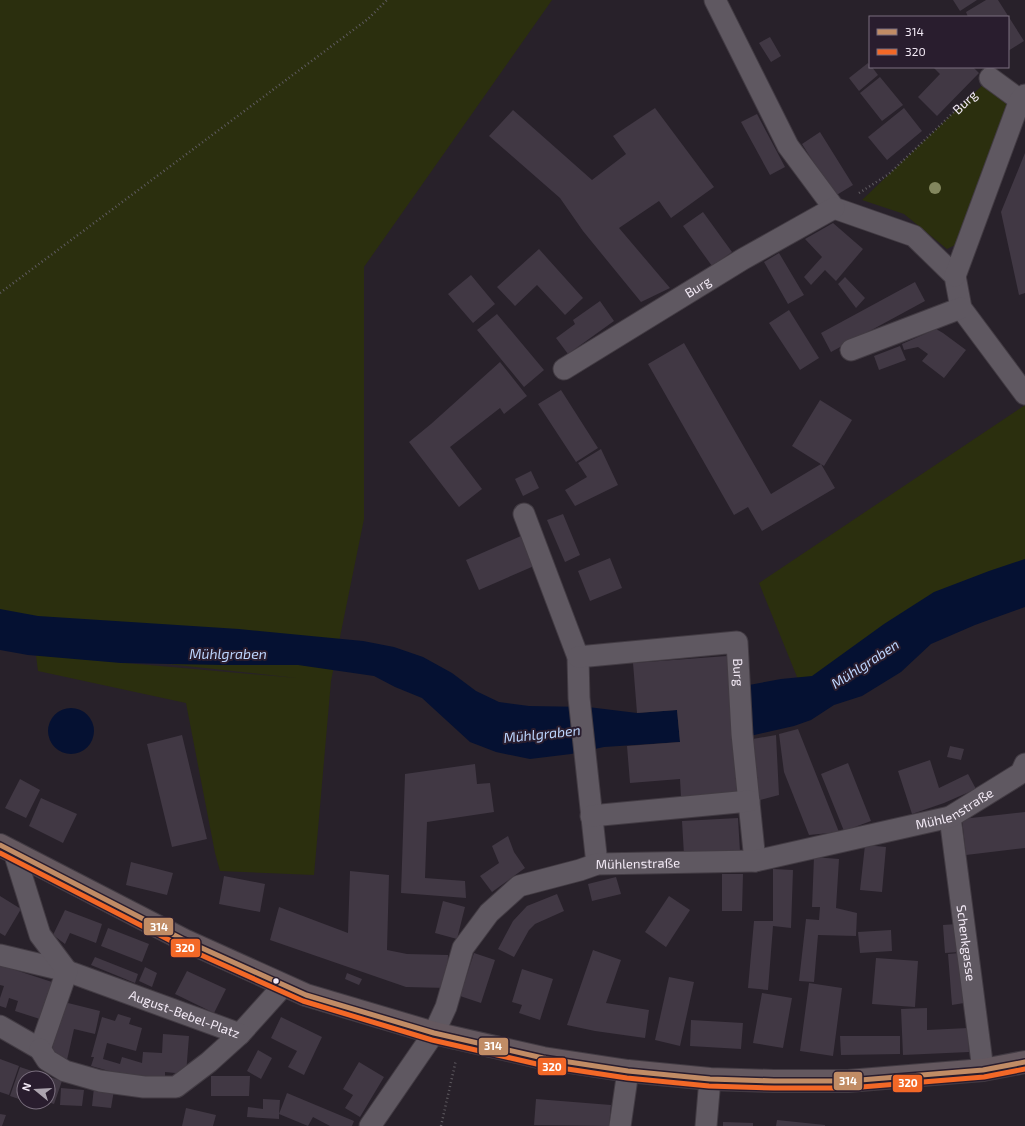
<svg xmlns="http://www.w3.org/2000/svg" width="1025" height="1126" font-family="'Exo 2',sans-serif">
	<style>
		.green { fill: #2b2f0e }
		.water { fill: #051132 }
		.building { fill: #413844 }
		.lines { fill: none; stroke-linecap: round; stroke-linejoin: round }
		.minor-casing { stroke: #423b43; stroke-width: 23 }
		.major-casing { stroke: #423b43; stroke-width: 24 }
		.path { stroke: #605c62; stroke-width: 2.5; stroke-dasharray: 1 3; stroke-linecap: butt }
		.minor { stroke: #5f5861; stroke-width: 21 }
		.major { stroke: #64585f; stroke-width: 22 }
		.bus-1-casing { stroke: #291d2e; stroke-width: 8 }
		.bus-2-casing { stroke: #291d2e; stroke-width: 8 }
		.bus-1 { stroke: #c18c65; stroke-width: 5 }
		.bus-2 { stroke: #f36827; stroke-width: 5 }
		.tree { fill: #83875e }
		.bus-dot { fill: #f3eaf6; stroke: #291d2e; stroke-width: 1.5 }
		.labels { text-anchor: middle; stroke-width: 4; stroke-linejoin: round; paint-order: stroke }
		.street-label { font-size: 13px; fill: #f3eaf6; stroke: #291d2e }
		.water-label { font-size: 14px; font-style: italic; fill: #bcd4fd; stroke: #291d2e }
		.line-badge { stroke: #291d2e; stroke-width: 1.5 }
		.badge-label { font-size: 11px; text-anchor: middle; font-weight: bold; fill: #fff }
	</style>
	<rect width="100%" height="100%" fill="#28212a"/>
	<path class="green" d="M 0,0 L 552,0 L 364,267 L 364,519 L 331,681 L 314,875 L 220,871 L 215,853 L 186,703 L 38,671 L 36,655 L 297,678 L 0,646 Z
		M 990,78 L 1010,105 L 963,241 L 947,249 L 904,214 L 862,200 Z
		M 1025,405 L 1025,601 L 931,641 L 812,714 L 759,583 Z"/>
	<path class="water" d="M 1025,559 L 1025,607 L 975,625 L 931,644 L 901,672 L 862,696 L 834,705 L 811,720 L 794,726 L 750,736 L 749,685 L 781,679 L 812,676 L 884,624 L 934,592 L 989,571 Z
		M 0,609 L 38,616 L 239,629 L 363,641 L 394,647 L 423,657 L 452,673 L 476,691 L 499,702 L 529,706 L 588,707 L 637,713 L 677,710 L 680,742 L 604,747 L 571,754 L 530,759 L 496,752 L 470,742 L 422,698 L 395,687 L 374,676 L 298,665 L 221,665 L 121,663 L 28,655 L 0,650 Z
		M48 731a23 23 0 1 1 46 0a23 23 0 1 1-46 0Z"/>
	<path class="building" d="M 953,0 L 977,0 L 960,11 Z
		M 986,0 L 998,0 L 1024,41 L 1008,51 L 1008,17 L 968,17 L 966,12 Z
		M 770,37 L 781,56 L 771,62 L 759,43 Z
		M 868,63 L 870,67 L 872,67 L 878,75 L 859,91 L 849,78 Z
		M 933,67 L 973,67 L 979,73 L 937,116 L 918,97 L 940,74 Z
		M 880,77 L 903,105 L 882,121 L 860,93 Z
		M 655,108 L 714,187 L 671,218 L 659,201 L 619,228 L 670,288 L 641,302 L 583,231 L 560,198 L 489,136 L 513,110 L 592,180 L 626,154 L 613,136 Z
		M 904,108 L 922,131 L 887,160 L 868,137 Z
		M 757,114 L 785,167 L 770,175 L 741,122 Z
		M 820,132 L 853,185 L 835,196 L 802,144 Z
		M 1025,153 L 1025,293 L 1019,295 L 1001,212 Z
		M 703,212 L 732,252 L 712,266 L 683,226 Z
		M 833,223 L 863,249 L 836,281 L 825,270 L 811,285 L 804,277 L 822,257 L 805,239 Z
		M 539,249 L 583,298 L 565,315 L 537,285 L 515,306 L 497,287 Z
		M 779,253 L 804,295 L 788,304 L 764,262 Z
		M 471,275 L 495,304 L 473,323 L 448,294 Z
		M 845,277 L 865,298 L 856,308 L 838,284 Z
		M 915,282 L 925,301 L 831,352 L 821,333 Z
		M 600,301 L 614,321 L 568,354 L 556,338 L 575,324 L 573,320 Z
		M 789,310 L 819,358 L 800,370 L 769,323 Z
		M 497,314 L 544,370 L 524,387 L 477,330 Z
		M 936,329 L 943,333 L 966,350 L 944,378 L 922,361 L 928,354 L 918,347 L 904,350 L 902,344 Z
		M 684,343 L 771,494 L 821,464 L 835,488 L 762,531 L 748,507 L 734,515 L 648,364 Z
		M 900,346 L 906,360 L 879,370 L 874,356 Z
		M 500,362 L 527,396 L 504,414 L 500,408 L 450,447 L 482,489 L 459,507 L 409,442 L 431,424 Z
		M 561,390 L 598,448 L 576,462 L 538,404 Z
		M 820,400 L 852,420 L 824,466 L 792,446 Z
		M 601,449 L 618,485 L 575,506 L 565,490 L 587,477 L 578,463 Z
		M 531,471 L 539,488 L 523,496 L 515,479 Z
		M 563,514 L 580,555 L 565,562 L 547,520 Z
		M 521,536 L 534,566 L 479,590 L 466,560 Z
		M 610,558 L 622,588 L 590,601 L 578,571 Z
		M 727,656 L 737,793 L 681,797 L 680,779 L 630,783 L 627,746 L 680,742 L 677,710 L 637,713 L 633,663 Z
		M 798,729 L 839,832 L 809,835 L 784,772 L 779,734 Z
		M 182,735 L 207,839 L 172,847 L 147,744 Z
		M 776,735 L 779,795 L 752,802 L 747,740 Z
		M 950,746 L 964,749 L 961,760 L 947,757 Z
		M 930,760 L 939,788 L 968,774 L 976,789 L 944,803 L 912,814 L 898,771 Z
		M 848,763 L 871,821 L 844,831 L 821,774 Z
		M 475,764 L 477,784 L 490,783 L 494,812 L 427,822 L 425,878 L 465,881 L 466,898 L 401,893 L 405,774 Z
		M 20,779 L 40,790 L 26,818 L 5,808 Z
		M 41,798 L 77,814 L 63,843 L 29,826 Z
		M 1025,812 L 1025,848 L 966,855 L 962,819 Z
		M 738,818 L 740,852 L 684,855 L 682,821 Z
		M 508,836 L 514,852 L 525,868 L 492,892 L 480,876 L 499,863 L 492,846 Z
		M 865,845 L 886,847 L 882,892 L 860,890 Z
		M 814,857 L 839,859 L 836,908 L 857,913 L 856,936 L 818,935 L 814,982 L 799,981 L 806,919 L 819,920 L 820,907 L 812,907 Z
		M 131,862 L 173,873 L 167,895 L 126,885 Z
		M 773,869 L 793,870 L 791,928 L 773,926 L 768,990 L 748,988 L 754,921 L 773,921 Z
		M 350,871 L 389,875 L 387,950 L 407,954 L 448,955 L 447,988 L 406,987 L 270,940 L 279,907 L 348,933 Z
		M 722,874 L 743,874 L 742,911 L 722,911 Z
		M 224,876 L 265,884 L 260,912 L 219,904 Z
		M 616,877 L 621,894 L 592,901 L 588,884 Z
		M 557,894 L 564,911 L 535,924 L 529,930 L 514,957 L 498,949 L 513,921 L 527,906 Z
		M 0,896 L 21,909 L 5,936 L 0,933 Z
		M 669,896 L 690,910 L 666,947 L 645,932 Z
		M 443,901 L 465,907 L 457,939 L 435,933 Z
		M 65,910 L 102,924 L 96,943 L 70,933 L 65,944 L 53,935 Z
		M 957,924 L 959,952 L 945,953 L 943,925 Z
		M 108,928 L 149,944 L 142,962 L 101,946 Z
		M 891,930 L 892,951 L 860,953 L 858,932 Z
		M 593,950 L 621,960 L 606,1003 L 649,1010 L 645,1038 L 595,1031 L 567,1025 Z
		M 474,953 L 495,960 L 481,1003 L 460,996 Z
		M 959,953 L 964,1003 L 952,1005 L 948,954 Z
		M 95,957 L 138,974 L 135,983 L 91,965 Z
		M 876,958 L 918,961 L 915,1007 L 872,1004 Z
		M 0,965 L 55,983 L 43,1020 L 15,1011 L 18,1001 L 9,998 L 6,1008 L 0,1006 L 0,998 L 4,986 L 0,985 Z
		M 145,967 L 157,973 L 152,987 L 139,981 Z
		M 522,969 L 553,979 L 540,1020 L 519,1013 L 522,1005 L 512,1002 Z
		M 187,971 L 226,989 L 214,1013 L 175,994 Z
		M 347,973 L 362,979 L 359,985 L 345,979 Z
		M 669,977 L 694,982 L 680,1046 L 655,1040 Z
		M 809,983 L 842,988 L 833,1056 L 800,1051 Z
		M 762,993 L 792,998 L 783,1048 L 753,1043 Z
		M 64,1002 L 100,1011 L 95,1034 L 74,1029 L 67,1060 L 50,1057 Z
		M 927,1008 L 927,1030 L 968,1028 L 969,1052 L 903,1055 L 901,1009 Z
		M 118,1014 L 131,1018 L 129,1024 L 142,1028 L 136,1051 L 107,1043 L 103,1059 L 120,1064 L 122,1057 L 142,1063 L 143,1052 L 162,1053 L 163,1034 L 189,1036 L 186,1074 L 165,1072 L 165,1081 L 138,1079 L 91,1066 L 94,1057 L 91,1057 L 102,1017 L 115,1021 Z
		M 281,1017 L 322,1037 L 304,1075 L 288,1067 L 297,1051 L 271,1038 Z
		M 691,1020 L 743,1023 L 741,1049 L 690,1046 Z
		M 840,1036 L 900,1036 L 900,1054 L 841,1055 Z
		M 258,1050 L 272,1058 L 261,1079 L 247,1071 Z
		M 0,1059 L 19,1066 L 9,1095 L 0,1092 Z
		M 359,1062 L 384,1077 L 360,1117 L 345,1108 L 353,1095 L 343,1089 Z
		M 20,1067 L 62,1081 L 54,1104 L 48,1102 L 48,1078 L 24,1078 L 24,1095 L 22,1100 L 10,1096 Z
		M 211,1076 L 250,1076 L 249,1096 L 211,1096 Z
		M 94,1087 L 114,1090 L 111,1108 L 92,1106 Z
		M 61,1088 L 84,1090 L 82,1106 L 60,1105 Z
		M 287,1093 L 354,1121 L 352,1126 L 330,1126 L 313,1117 L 308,1126 L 279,1114 L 279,1119 L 247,1117 L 248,1107 L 263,1109 L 263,1099 L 280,1100 L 279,1114 Z
		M 536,1099 L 611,1105 L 609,1126 L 534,1125 Z
		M 186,1108 L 216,1115 L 213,1126 L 182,1126 Z
		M 0,1114 L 6,1115 L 2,1126 L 0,1126 Z
		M 777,1120 L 825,1125 L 825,1126 L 776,1126 Z
		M 723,1122 L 753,1123 L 753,1126 L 723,1126 Z"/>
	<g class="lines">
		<g class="minor-casing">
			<g id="minor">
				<path d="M 715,0 L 788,146 L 834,208 L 914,236 L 955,276 L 961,308 L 1025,394"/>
				<path d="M 990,78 L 1020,100"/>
				<path d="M 955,276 L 1020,100 L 1025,95"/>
				<path d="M 851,350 L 961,308"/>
				<path id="s2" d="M 564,369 L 743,259 L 834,208"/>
				<path d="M 524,514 L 578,657 L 579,698 L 597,864"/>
				<path id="s3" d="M 578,657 L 737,642 L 742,734 L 755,861"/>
				<path d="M 591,816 L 749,801"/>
				<path id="s4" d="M 950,817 L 983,1070"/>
				<path id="s5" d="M 0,955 L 67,971 L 240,1034 L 284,985"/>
				<path d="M 0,1026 L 40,1049 L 67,971 L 40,935 L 14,852"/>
				<path d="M 40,1049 L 47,1060 L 65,1071 L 100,1081 L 144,1087 L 176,1087 L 209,1062 L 240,1034"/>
				<path id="s6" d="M 370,1126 L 434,1033 L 446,1007 L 463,948 L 489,913 L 519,886 L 580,870 L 597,864 L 755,861 L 950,817 L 1021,773 L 1025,764"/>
				<path d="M 620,1126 L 628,1071"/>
				<path d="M 706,1126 L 710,1079"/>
			</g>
		</g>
		<g class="major-casing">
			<path id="major" d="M 0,845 L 184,940 L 306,995 L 434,1033 L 543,1058 L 628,1071 L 710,1079 L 774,1081 L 848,1081 L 983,1070 L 1025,1062"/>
		</g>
		<g class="path">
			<path id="s1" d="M 859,193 L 889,174 L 975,92"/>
			<path d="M 0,293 L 368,19 L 387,0"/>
			<path d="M 441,1126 L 456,1060"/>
		</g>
		<use href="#minor" class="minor"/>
		<use href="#major" class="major"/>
		<g class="bus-1-casing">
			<path id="bus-1" d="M 0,845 L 184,940 L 306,995 L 434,1033 L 543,1058 L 628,1071 L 710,1079 L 774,1081 L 848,1081 L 983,1070 L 1025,1062"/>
		</g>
		<g class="bus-2-casing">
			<path id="bus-2" d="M 0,853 L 181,946 L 303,1001 L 432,1040 L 541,1065 L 627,1078 L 709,1086 L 774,1088 L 849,1088 L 984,1077 L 1025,1069"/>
		</g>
		<use href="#bus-1" class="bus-1"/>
		<use href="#bus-2" class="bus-2"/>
	</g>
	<circle class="tree" cx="935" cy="188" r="6"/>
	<circle class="bus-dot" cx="276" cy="981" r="3.5"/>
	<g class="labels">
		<g class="street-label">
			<text dy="5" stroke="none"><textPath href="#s1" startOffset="140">Burg</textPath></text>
			<text dy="5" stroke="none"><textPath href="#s2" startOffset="157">Burg</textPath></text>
			<text dy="5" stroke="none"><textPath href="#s3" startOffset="190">Burg</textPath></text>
			<text dy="5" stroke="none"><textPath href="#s6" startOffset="733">Mühlenstraße</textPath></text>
			<text dy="5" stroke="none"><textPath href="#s6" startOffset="409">Mühlenstraße</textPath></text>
			<text dy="5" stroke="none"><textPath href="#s4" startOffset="127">Schenkgasse</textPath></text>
			<text dy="5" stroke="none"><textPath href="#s5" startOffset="194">August-Bebel-Platz</textPath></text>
		</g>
		<g class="water-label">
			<text x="228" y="659">Mühlgraben</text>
			<text transform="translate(865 664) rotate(-33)" y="5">Mühlgraben</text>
			<text transform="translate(542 734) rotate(-6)" y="5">Mühlgraben</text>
		</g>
	</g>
	<g class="line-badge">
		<rect x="143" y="917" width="31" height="19" rx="4" fill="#c18c65"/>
		<rect x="170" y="938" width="31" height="20" rx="4" fill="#f36827"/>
		<rect x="478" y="1037" width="31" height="19" rx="4" fill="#c18c65"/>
		<rect x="537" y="1057" width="30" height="19" rx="4" fill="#f36827"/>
		<rect x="833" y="1071" width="30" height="20" rx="4" fill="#c18c65"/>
		<rect x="892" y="1074" width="31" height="19" rx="4" fill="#f36827"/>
	</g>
	<g class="badge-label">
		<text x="159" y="931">314</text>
		<text x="185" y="952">320</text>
		<text x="493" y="1050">314</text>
		<text x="552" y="1071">320</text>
		<text x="848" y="1085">314</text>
		<text x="908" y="1087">320</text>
	</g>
	<rect x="869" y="16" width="140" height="52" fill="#291d2e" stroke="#7a6f7e"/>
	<rect x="877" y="29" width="20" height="6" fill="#c18c65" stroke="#7a6f7e"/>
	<text x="905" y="36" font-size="12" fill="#f3eaf6">314</text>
	<rect x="877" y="49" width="20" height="6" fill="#f36827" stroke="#7a6f7e"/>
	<text x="905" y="56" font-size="12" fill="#f3eaf6">320</text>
	<g transform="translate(36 1090) rotate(288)"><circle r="19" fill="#291d2e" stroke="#7a6f7e"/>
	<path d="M0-3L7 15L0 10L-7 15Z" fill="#aca4af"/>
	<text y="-6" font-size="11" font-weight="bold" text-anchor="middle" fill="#f3eaf6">N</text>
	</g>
</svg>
